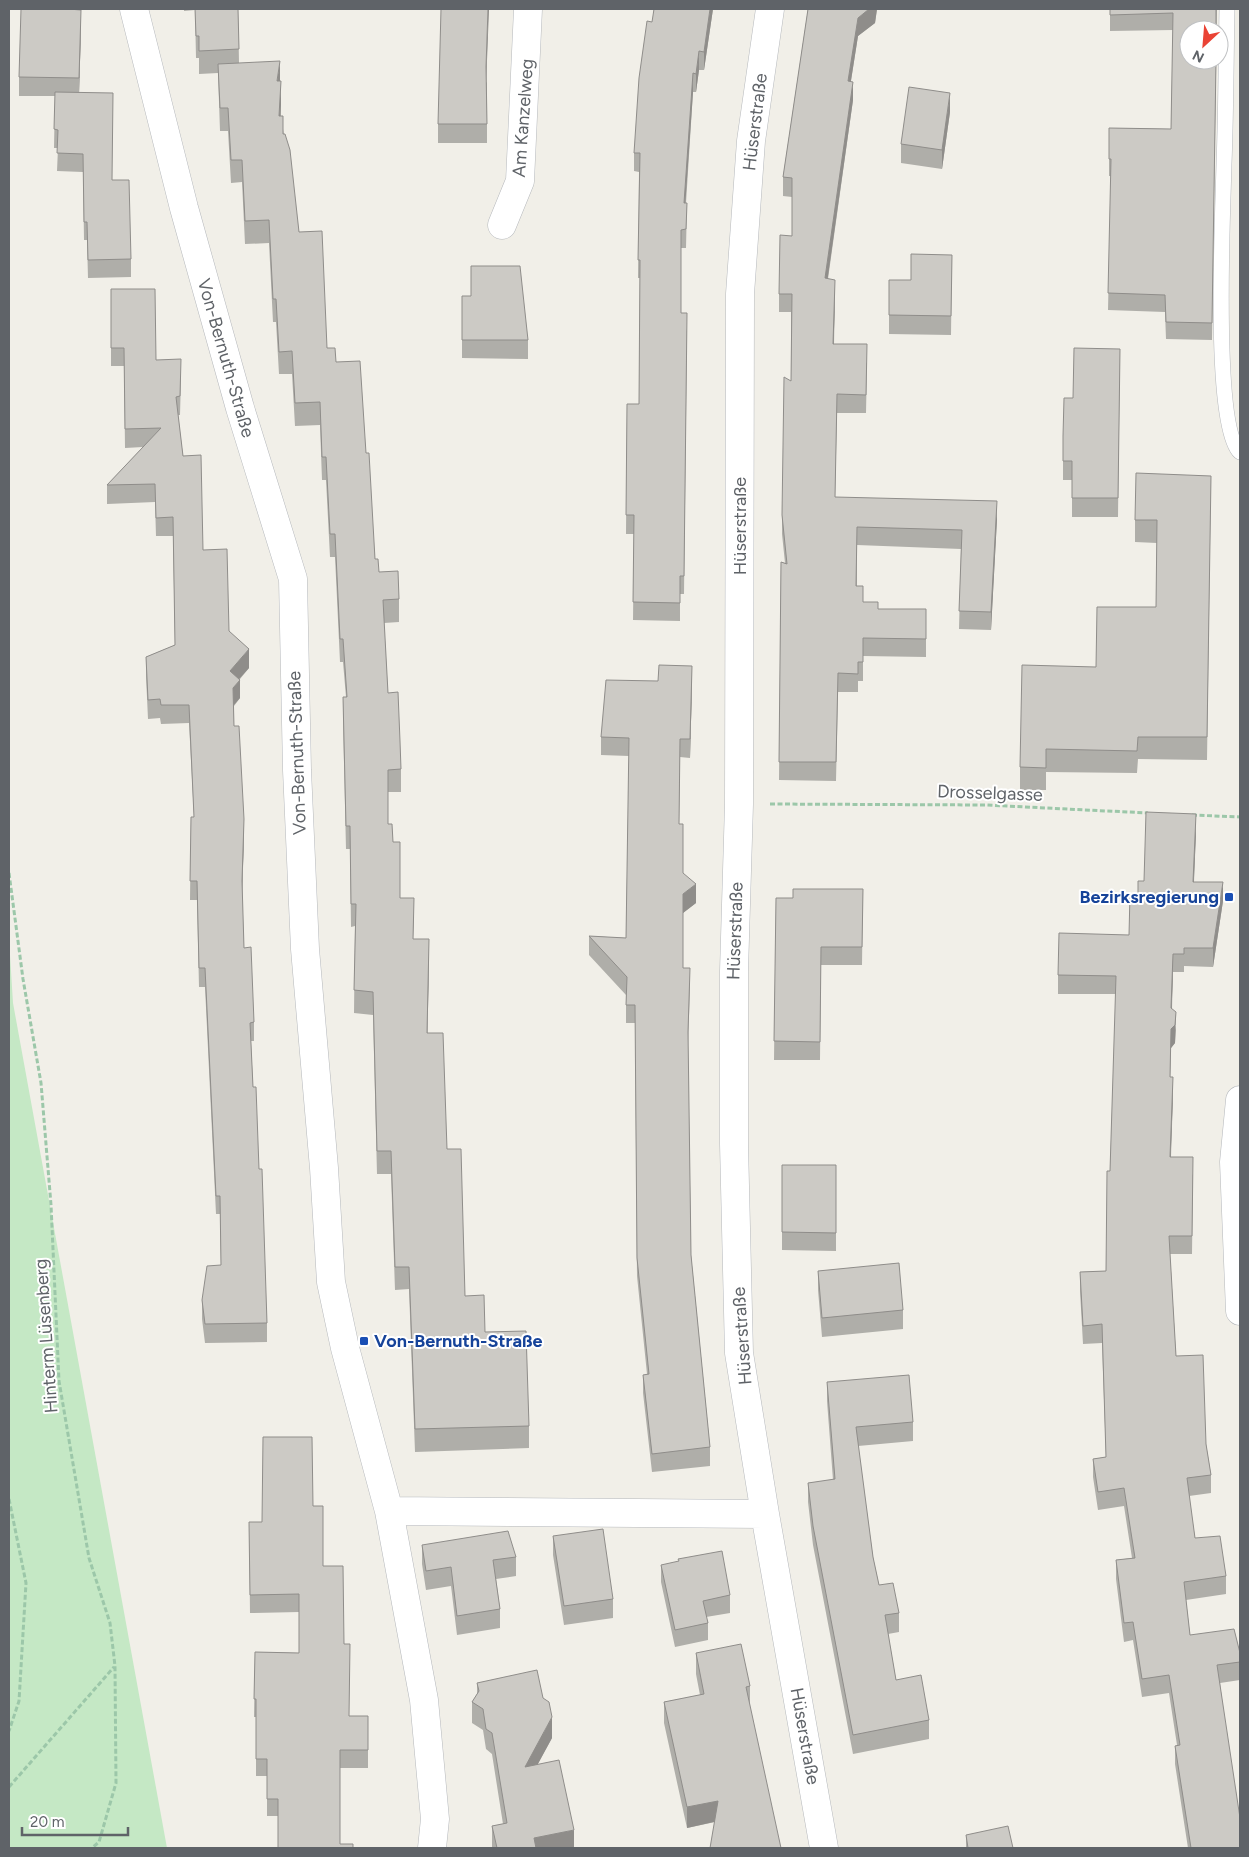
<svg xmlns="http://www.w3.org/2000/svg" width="1249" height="1857" font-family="Figtree,sans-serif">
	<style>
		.green { fill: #c5e8c5 }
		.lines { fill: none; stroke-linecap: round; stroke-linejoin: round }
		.lane-casing { stroke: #b5b8bc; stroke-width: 16 }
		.street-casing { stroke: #b5b8bc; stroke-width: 29 }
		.path { stroke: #9cc7a9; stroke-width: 3; stroke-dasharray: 5 2.5; stroke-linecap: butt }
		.lane { stroke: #fff; stroke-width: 15 }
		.street { stroke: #fff; stroke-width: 28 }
		.wall { fill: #afaea9 }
		.shaded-wall { fill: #8f8d8a }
		.building { fill: #cccac5; stroke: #8f8d8a }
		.transit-dot { fill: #1a4fb4; stroke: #fff; stroke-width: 2 }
		.labels { text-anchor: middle; stroke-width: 4; stroke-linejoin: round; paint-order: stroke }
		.street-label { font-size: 18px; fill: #5f6368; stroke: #fff }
		.transit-label { font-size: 18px; font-weight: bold; fill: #164399; stroke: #fff; text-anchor: end }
	</style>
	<rect width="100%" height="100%" fill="#f1efe8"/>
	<path class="green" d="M 9,939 L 13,1003 L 167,1848 L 9,1848 Z"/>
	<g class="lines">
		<g class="lane-casing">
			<path id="lane" d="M 1227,9 C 1226,61 1226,112 1224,164 C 1223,211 1212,427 1240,452"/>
		</g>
		<g class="street-casing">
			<path id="street" d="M 134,9 L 184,208 L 240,408 L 293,579 L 297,770 L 305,949 L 324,1168 L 331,1282 L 345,1348 L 389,1511 L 424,1700 L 435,1819 L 432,1848
				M 770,9 L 751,141 L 740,294 L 739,804 L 734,971 L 734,1144 L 739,1353 L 765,1514 L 824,1848
				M 502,225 L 520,181 L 528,9
				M 1240,1100 L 1234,1162 L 1240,1311
				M 389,1511 L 765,1514"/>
		</g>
		<path class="path" d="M 770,804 L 985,805 L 1148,813
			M 1192,815 L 1240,817
			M 9,873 L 23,979 L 41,1083 L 51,1205 L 59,1381 L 89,1558 L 110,1623 L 115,1666 L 116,1783 L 99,1842 L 92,1848
			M 9,1499 L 26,1583 L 19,1701 L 9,1731
			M 9,1787 L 114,1667"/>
		<use href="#lane" class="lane"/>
		<use href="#street" class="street"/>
	</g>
	<path class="wall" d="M 184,9 L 238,9 L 239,63 L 280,81 L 281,104 L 281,116 L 299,232 L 327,348 L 336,362 L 366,453 L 375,559 L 379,572 L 399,599 L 399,622 L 384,623 L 388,693 L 401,769 L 401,792 L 388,792 L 388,824 L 393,842 L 400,898 L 414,920 L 413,939 L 429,962 L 427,1033 L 447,1149 L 465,1296 L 485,1332 L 529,1426 L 529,1448 L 415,1452 L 409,1289 L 395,1290 L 391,1174 L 377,1174 L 373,1015 L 354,1013 L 355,926 L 351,927 L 350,849 L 346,849 L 343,720 L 343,697 L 346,697 L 343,662 L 340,662 L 335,557 L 330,557 L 326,480 L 322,480 L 320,425 L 295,426 L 292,374 L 279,374 L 276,322 L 273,322 L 269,243 L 245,244 L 242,182 L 231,183 L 228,131 L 220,131 L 218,73 L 199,74 L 199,58 L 196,58 L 195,10 L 184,11 Z
		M 713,9 L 704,70 L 699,70 L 696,92 L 693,92 L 686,203 L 687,203 L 686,248 L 681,248 L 681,313 L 687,331 L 684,594 L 680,594 L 680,621 L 633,620 L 634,534 L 626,534 L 627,404 L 639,404 L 640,278 L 638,278 L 639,172 L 634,171 L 634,153 Z
		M 808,9 L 877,9 L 875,23 L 858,36 L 851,81 L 853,100 L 828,279 L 835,298 L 834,344 L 867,363 L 866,413 L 837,413 L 835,497 L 997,519 L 991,630 L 959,629 L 961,549 L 857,545 L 857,586 L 863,602 L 878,609 L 926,609 L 926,657 L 863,656 L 863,681 L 858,681 L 858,692 L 838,692 L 836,781 L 779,780 L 781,562 L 785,563 L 782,534 L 782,515 L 791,381 L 791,312 L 779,312 L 779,294 L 792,236 L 792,197 L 783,196 L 783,177 Z
		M 1110,9 L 1217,9 L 1212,340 L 1166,339 L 1165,312 L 1108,310 L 1111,176 L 1109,176 L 1109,128 L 1171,129 L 1173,30 L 1110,31 Z
		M 81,28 L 79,92 L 112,180 L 131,259 L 131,277 L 88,278 L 87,240 L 84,240 L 83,172 L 57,171 L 58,148 L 54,148 L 55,96 L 19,96 L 19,77 Z
		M 487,82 L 487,143 L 438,143 L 438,124 Z
		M 950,112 L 942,169 L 901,163 L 901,144 Z
		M 952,255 L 951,335 L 889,334 L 889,280 L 911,280 Z
		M 111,289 L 156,360 L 181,378 L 180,415 L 178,415 L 183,456 L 203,550 L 229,631 L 249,668 L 240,679 L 240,698 L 234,706 L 234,726 L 244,837 L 242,889 L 244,948 L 254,1022 L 254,1041 L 251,1041 L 253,1087 L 267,1323 L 267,1342 L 205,1343 L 202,1319 L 202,1300 L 221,1265 L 220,1214 L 216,1214 L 205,987 L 199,987 L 197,900 L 190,900 L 191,817 L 194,817 L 189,723 L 161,724 L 160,718 L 148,719 L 146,676 L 146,657 L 175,645 L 173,536 L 156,536 L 155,502 L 107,504 L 107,485 L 143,447 L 125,448 L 124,366 L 111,366 Z
		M 462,296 L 528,340 L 528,359 L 462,358 Z
		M 1120,349 L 1118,517 L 1072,517 L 1072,480 L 1063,480 L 1063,436 L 1073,398 Z
		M 1211,476 L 1207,760 L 1138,759 L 1137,773 L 1046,772 L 1046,790 L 1020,790 L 1020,767 L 1096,667 L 1156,607 L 1157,543 L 1135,542 L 1135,520 Z
		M 692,685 L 690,758 L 680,757 L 679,824 L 683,873 L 696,903 L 683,913 L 683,968 L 690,987 L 688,1045 L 691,1255 L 710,1447 L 710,1466 L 652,1472 L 643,1393 L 643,1375 L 647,1374 L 637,1276 L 635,1023 L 626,1023 L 626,995 L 589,955 L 589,936 L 626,938 L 629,756 L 601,755 L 601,737 Z
		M 1196,832 L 1194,882 L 1223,901 L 1213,967 L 1184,966 L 1184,972 L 1173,972 L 1172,1009 L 1176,1030 L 1175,1043 L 1171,1048 L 1170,1077 L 1173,1095 L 1171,1157 L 1193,1175 L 1192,1254 L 1170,1254 L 1176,1356 L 1206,1444 L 1211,1475 L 1211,1493 L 1189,1496 L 1195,1538 L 1226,1576 L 1226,1594 L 1186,1600 L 1190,1635 L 1240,1653 L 1240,1680 L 1220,1683 L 1240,1848 L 1188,1848 L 1175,1764 L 1175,1746 L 1177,1745 L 1169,1693 L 1142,1697 L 1133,1640 L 1124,1642 L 1116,1579 L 1116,1560 L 1132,1558 L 1124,1506 L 1098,1510 L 1093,1477 L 1093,1459 L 1106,1457 L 1102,1343 L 1083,1344 L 1080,1291 L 1080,1272 L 1106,1271 L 1110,1171 L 1116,994 L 1058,994 L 1058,975 L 1129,935 L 1138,894 L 1144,881 Z
		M 863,889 L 862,965 L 821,965 L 820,1060 L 774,1060 L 776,898 L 793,898 Z
		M 782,1165 L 836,1165 L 836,1251 L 782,1250 Z
		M 818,1271 L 903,1310 L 903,1329 L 822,1337 L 818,1290 Z
		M 827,1382 L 913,1422 L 913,1441 L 858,1446 L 873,1557 L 879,1585 L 899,1613 L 899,1632 L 888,1634 L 896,1680 L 929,1720 L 929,1739 L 853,1754 L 813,1545 L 808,1502 L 808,1483 L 833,1480 L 827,1401 Z
		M 313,1506 L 323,1566 L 344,1644 L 349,1716 L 368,1716 L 368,1768 L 340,1768 L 278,1848 L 278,1816 L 267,1816 L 267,1776 L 256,1776 L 256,1717 L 254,1717 L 255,1652 L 299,1653 L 299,1612 L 250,1613 L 249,1522 L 262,1522 Z
		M 553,1536 L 613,1599 L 613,1618 L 564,1625 L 553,1555 Z
		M 422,1545 L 516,1557 L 516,1576 L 496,1579 L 500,1609 L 500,1628 L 457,1635 L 451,1586 L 426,1590 L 422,1564 Z
		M 661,1565 L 730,1595 L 730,1613 L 706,1617 L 708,1623 L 708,1640 L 675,1647 L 661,1582 Z
		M 696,1653 L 750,1686 L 750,1703 L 715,1822 L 687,1828 L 664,1723 L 664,1702 L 700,1695 L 696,1674 Z
		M 477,1683 L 552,1738 L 537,1765 L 574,1848 L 492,1848 L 492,1826 L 503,1824 L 492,1754 L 486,1749 L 483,1730 L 472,1723 L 472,1702 L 477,1694 Z
		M 966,1835 L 1013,1848 L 966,1848 Z"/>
	<path class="shaded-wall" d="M 488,9 L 489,9 L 486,86 L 486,67 Z
		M 710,9 L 713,9 L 704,70 L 704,52 Z
		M 869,9 L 877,9 L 875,23 L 858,36 L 848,99 L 848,81 L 858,18 Z
		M 81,10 L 81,28 L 79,96 L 79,78 Z
		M 699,51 L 699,70 L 696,92 L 696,74 Z
		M 280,61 L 280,83 L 277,81 Z
		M 693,73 L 693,92 L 684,222 L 684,203 Z
		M 281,81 L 281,104 L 279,138 L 279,116 Z
		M 853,82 L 853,100 L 825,297 L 825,278 Z
		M 950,93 L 950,112 L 942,169 L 942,150 Z
		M 835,280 L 835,298 L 833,362 L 833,344 Z
		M 997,501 L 997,519 L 991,630 L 991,612 Z
		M 249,649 L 249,668 L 230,689 L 230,671 Z
		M 692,666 L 692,685 L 690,758 L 690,739 Z
		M 240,680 L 240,698 L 233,706 L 233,688 Z
		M 1196,814 L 1196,832 L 1193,900 L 1193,882 Z
		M 244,819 L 244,837 L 242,899 L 242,881 Z
		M 1223,882 L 1223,901 L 1213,967 L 1213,948 Z
		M 696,884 L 696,903 L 683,913 L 683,894 Z
		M 429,939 L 429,962 L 427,1056 L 427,1033 Z
		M 1173,954 L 1173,972 L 1171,1026 L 1171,1008 Z
		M 1176,1012 L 1175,1043 L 1171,1048 L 1170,1095 L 1171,1029 Z
		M 1173,1077 L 1173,1095 L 1170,1175 L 1170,1157 Z
		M 552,1717 L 552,1738 L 525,1788 L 525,1767 Z
		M 718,1801 L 718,1821 L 687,1828 L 687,1807 Z
		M 574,1830 L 574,1848 L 534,1848 L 534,1838 Z"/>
	<path class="building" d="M 21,9 L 68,9 L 81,10 L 79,78 L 19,77 Z
		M 195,9 L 238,9 L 239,49 L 199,51 L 199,36 L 196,36 Z
		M 441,9 L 488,9 L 486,67 L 487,124 L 438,124 Z
		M 654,9 L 710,9 L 704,52 L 699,51 L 696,74 L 693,73 L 684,203 L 687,203 L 686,229 L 681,230 L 681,313 L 687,313 L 684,576 L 680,576 L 680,603 L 633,602 L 634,515 L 626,515 L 627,404 L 639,404 L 640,260 L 638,260 L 640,153 L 634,153 L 639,78 L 647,21 L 652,22 Z
		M 808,9 L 869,9 L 858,18 L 848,81 L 853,82 L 825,278 L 835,280 L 833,344 L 867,344 L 866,395 L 837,394 L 835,497 L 997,501 L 991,612 L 959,611 L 962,530 L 857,527 L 856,586 L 863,586 L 863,602 L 878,602 L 878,609 L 926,609 L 926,639 L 863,638 L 863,662 L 858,662 L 858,674 L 838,673 L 836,762 L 779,762 L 781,562 L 787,564 L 782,515 L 784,377 L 791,381 L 792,294 L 779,294 L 780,235 L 792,236 L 792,178 L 783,177 Z
		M 1110,9 L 1216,9 L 1216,30 L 1189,30 L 1189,60 L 1216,60 L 1212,323 L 1166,322 L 1165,295 L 1108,293 L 1111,159 L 1109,159 L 1109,128 L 1171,129 L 1173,13 L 1110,15 Z
		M 280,61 L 277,81 L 281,81 L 279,116 L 283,116 L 283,134 L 285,134 L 290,150 L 299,232 L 322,231 L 327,348 L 335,348 L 336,362 L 360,361 L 366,453 L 369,453 L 375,559 L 378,559 L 379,572 L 398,571 L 399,599 L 383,600 L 388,693 L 398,692 L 400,741 L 401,769 L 388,770 L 388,824 L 392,824 L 393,842 L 400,842 L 400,898 L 414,898 L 413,939 L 429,939 L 427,1033 L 443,1033 L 447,1149 L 461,1149 L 465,1296 L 484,1295 L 485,1332 L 526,1331 L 529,1426 L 415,1429 L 409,1267 L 395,1267 L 391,1151 L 377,1151 L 373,992 L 354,990 L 356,904 L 351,904 L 350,826 L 346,826 L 343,697 L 347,697 L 343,639 L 340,639 L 335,534 L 330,534 L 326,457 L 322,457 L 320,402 L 295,403 L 292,351 L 279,352 L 276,299 L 273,299 L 269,220 L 245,221 L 242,160 L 231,160 L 228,108 L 220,108 L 218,64 Z
		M 909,87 L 950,93 L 942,150 L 901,144 Z
		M 55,92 L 113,93 L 112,180 L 129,180 L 131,259 L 88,260 L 87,222 L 84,222 L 83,154 L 57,153 L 58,130 L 54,129 Z
		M 911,254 L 952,255 L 951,316 L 889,315 L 889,280 L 911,280 Z
		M 471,266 L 520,266 L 528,340 L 462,340 L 462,296 L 471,296 Z
		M 111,289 L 155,289 L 156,360 L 181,359 L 180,396 L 176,397 L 183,456 L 201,455 L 203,550 L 227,549 L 229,631 L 249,649 L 230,671 L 240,680 L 233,688 L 234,726 L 239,726 L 244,819 L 242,881 L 244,948 L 251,947 L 254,1022 L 250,1023 L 253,1087 L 256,1087 L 259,1169 L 262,1169 L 267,1323 L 205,1324 L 202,1300 L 207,1266 L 221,1265 L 220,1196 L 216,1196 L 205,968 L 199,968 L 197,881 L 190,881 L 191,817 L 194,817 L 189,705 L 161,705 L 160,699 L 148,700 L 146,657 L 175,645 L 173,517 L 156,518 L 155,484 L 107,485 L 161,428 L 125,429 L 124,348 L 111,348 Z
		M 1074,348 L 1120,349 L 1118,498 L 1072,498 L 1072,461 L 1063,461 L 1063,436 L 1064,398 L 1073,398 Z
		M 1136,473 L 1211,476 L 1207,737 L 1138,737 L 1137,751 L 1046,749 L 1046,768 L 1020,767 L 1022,665 L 1096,667 L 1097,607 L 1156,607 L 1157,520 L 1135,520 Z
		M 659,665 L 692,666 L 690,739 L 680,739 L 679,824 L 683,824 L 683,873 L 696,884 L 683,894 L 683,968 L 690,968 L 688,1032 L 691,1255 L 710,1447 L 652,1454 L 643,1375 L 649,1374 L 637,1258 L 635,1005 L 626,1005 L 627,977 L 589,936 L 626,938 L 629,738 L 601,737 L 606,680 L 658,681 Z
		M 1146,812 L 1196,814 L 1193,882 L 1223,882 L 1213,948 L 1184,948 L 1184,954 L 1173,954 L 1171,1008 L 1176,1012 L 1175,1025 L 1171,1029 L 1170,1077 L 1173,1077 L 1170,1157 L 1193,1157 L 1192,1236 L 1169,1236 L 1176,1356 L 1203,1355 L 1206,1444 L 1211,1475 L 1187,1478 L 1195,1538 L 1220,1536 L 1226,1576 L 1184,1582 L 1190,1635 L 1234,1629 L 1240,1653 L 1240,1662 L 1217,1665 L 1240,1818 L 1240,1848 L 1191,1848 L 1175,1746 L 1180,1745 L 1169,1675 L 1142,1679 L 1133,1622 L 1124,1623 L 1116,1560 L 1135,1558 L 1124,1488 L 1098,1492 L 1093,1459 L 1106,1457 L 1102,1324 L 1083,1326 L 1080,1272 L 1106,1271 L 1107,1171 L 1110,1171 L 1116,976 L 1058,975 L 1059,933 L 1129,935 L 1130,894 L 1138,894 L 1138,881 L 1144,881 Z
		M 793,889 L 863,889 L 862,947 L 821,947 L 820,1042 L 774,1041 L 776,898 L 793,898 Z
		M 782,1165 L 836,1165 L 836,1233 L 782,1232 Z
		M 899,1263 L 903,1310 L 822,1318 L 818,1271 Z
		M 909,1375 L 913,1422 L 856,1427 L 873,1557 L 879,1585 L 893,1583 L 899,1613 L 885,1615 L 896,1680 L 921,1675 L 929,1720 L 853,1735 L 813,1526 L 808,1483 L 835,1479 L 827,1382 Z
		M 263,1437 L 312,1437 L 313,1506 L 323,1506 L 323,1566 L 343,1566 L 344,1644 L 350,1644 L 349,1716 L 368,1716 L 368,1750 L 340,1750 L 340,1844 L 353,1844 L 353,1848 L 278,1848 L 278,1799 L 267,1799 L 267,1759 L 256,1759 L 256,1699 L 254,1699 L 255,1652 L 299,1653 L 299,1594 L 250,1595 L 249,1522 L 262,1522 Z
		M 603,1529 L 613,1599 L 564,1606 L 553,1536 Z
		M 508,1531 L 516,1557 L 493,1560 L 500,1609 L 457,1616 L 451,1567 L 426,1571 L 422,1545 Z
		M 722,1551 L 730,1595 L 703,1601 L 708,1623 L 675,1630 L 661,1565 L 679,1561 L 678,1559 Z
		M 741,1644 L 750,1686 L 746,1687 L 781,1848 L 710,1848 L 718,1801 L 687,1807 L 664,1702 L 704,1694 L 696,1653 Z
		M 537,1670 L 543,1698 L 549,1702 L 552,1717 L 525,1767 L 559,1760 L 574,1830 L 534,1838 L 536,1848 L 497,1848 L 492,1826 L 507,1823 L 492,1733 L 486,1729 L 483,1709 L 472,1702 L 479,1691 L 477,1683 Z
		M 1008,1826 L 1013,1848 L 968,1848 L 966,1835 Z"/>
	<g class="transit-dot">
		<rect x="1224" y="892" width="10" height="10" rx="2.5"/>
		<rect x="359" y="1336" width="10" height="10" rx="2.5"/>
	</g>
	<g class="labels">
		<g class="street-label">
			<text transform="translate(523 118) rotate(-86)" y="6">Am Kanzelweg</text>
			<text transform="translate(755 122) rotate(-83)" y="6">Hüserstraße</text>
			<text transform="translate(226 358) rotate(74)" y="6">Von-Bernuth-Straße</text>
			<text transform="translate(740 526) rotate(-90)" y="6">Hüserstraße</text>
			<text transform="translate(297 753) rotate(-92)" y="6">Von-Bernuth-Straße</text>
			<text transform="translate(990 793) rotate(2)" y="6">Drosselgasse</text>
			<text transform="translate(735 931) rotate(-88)" y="6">Hüserstraße</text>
			<text transform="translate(46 1336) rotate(-94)" y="6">Hinterm Lüsenberg</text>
			<text transform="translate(742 1336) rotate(-94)" y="6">Hüserstraße</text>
			<text transform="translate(805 1736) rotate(80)" y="6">Hüserstraße</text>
		</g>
		<g class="transit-label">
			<text x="1219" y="903">Bezirksregierung</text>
			<text x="374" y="1347" text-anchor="start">Von-Bernuth-Straße</text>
		</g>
	</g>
	<rect width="1249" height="1857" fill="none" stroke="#5f6368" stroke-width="20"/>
	<g transform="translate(1204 45) rotate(206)"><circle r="24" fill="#ffffff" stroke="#bfc1c3"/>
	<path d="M0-4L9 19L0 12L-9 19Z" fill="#ea4335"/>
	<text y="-8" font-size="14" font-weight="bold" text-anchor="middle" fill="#5f6368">N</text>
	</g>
	<path d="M22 1827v8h106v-8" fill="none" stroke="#5f6368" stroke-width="2.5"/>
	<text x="30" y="1827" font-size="15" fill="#5f6368" stroke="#ffffff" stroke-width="4" paint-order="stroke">20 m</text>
</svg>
